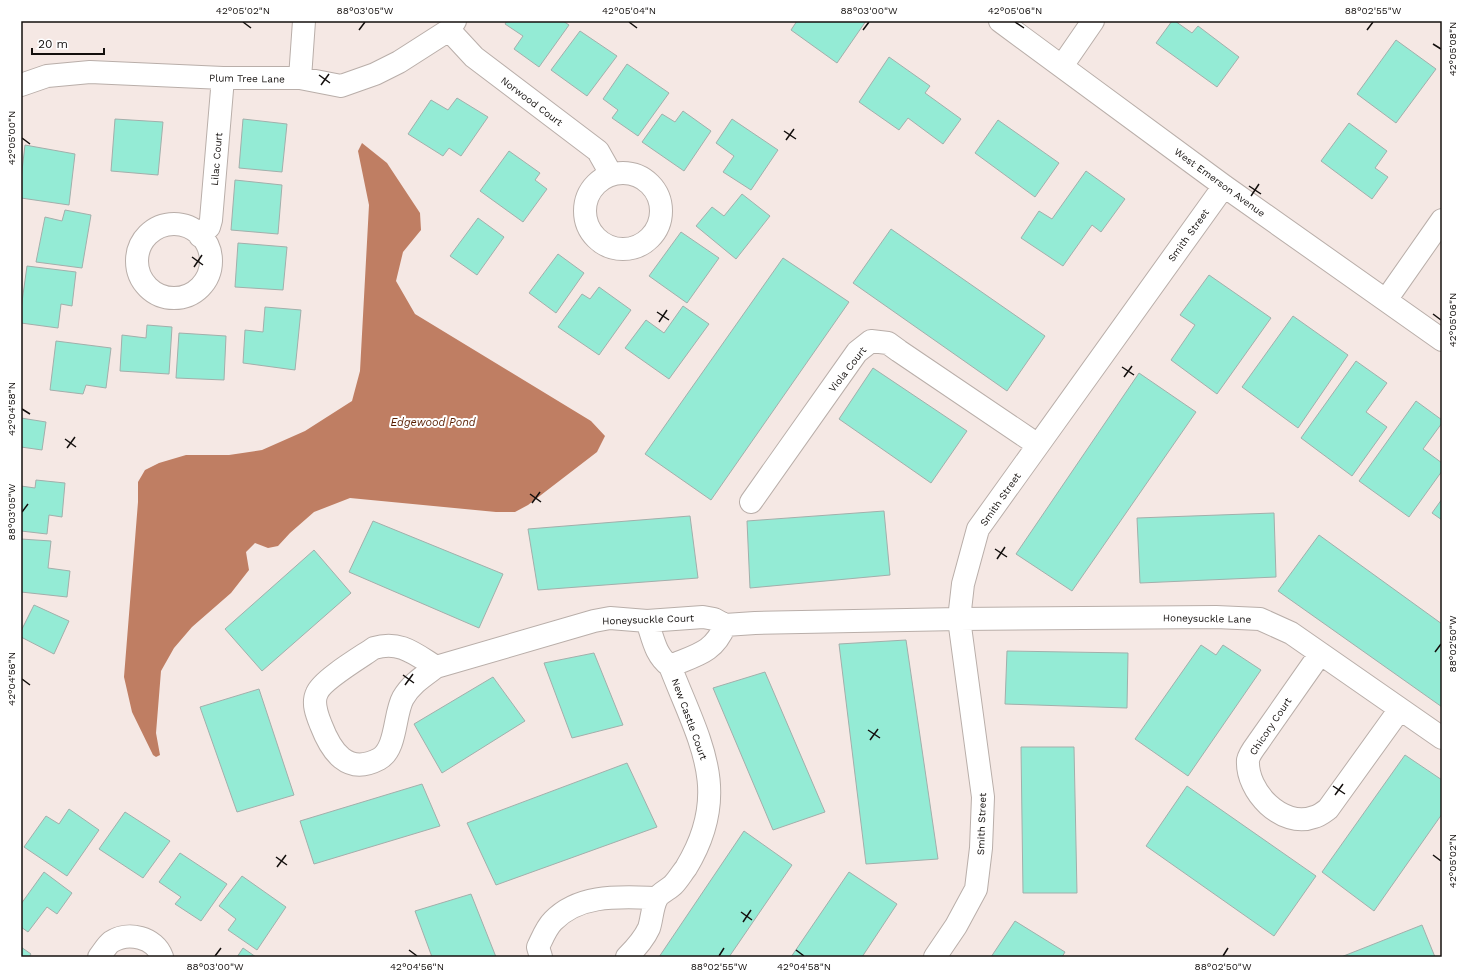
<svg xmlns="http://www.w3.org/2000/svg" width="1463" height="978" font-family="'Work Sans',sans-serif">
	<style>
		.water { fill: #bf7e63 }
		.building { fill: #94ebd5; stroke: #a2afab }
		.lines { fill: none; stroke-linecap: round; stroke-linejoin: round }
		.street-casing { stroke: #b9aea9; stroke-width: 24 }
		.street { stroke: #fff; stroke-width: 22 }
		.ticks { fill: none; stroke: #130f0d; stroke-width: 1.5 }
		.labels { text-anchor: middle; stroke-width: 4; stroke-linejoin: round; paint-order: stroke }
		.street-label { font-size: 10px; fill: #130f0d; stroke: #fff }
		.water-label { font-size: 11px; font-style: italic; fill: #591e00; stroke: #fff }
		.neatline { fill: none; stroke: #130f0d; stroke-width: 1.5 }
		.ticks-label { font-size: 10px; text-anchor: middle; fill: #130f0d }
	</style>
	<rect width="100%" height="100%" fill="#f5e8e4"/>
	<path class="water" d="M 362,143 L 387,163 L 420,213 L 421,230 L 403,252 L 396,281 L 415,314 L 591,421 L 605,436 L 597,452 L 528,505 L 515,512 L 496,512 L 350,498 L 314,512 L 290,533 L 278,546 L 268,548 L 255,543 L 246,552 L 249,570 L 231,593 L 192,627 L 174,648 L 161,671 L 156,733 L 160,755 L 156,757 L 153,755 L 132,712 L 124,677 L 138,502 L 138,482 L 145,470 L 159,463 L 186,455 L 229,455 L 262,450 L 305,431 L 352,401 L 360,371 L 369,205 L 358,151 Z"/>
	<path class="building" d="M 507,21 L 563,21 L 569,25 L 539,67 L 514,49 L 523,36 L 505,24 Z
		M 797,21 L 866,21 L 837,63 L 791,30 Z
		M 1172,21 L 1175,21 L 1192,33 L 1198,26 L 1239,57 L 1217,87 L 1156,43 Z
		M 580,31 L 617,56 L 587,96 L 551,70 Z
		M 1396,40 L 1436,69 L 1396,123 L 1357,94 Z
		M 889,57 L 930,86 L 925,93 L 961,119 L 943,144 L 908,118 L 899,130 L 859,102 Z
		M 627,64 L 669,93 L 638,136 L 612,118 L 618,110 L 603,99 Z
		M 457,98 L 488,117 L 461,156 L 449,148 L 443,156 L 408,134 L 431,100 L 448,110 Z
		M 683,111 L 711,131 L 684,171 L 642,142 L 662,114 L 675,122 Z
		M 115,119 L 163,122 L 158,175 L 111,171 Z
		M 243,119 L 287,124 L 282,172 L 239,168 Z
		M 732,119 L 778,150 L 751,190 L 723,172 L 734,156 L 716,143 Z
		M 998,120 L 1059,163 L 1035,197 L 975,153 Z
		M 1349,123 L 1387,151 L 1375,168 L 1388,177 L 1372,199 L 1321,161 Z
		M 25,145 L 75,154 L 69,205 L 21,198 L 21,179 Z
		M 509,151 L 540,173 L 535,180 L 547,189 L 523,222 L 480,191 Z
		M 1086,171 L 1125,199 L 1101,232 L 1092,225 L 1063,266 L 1021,238 L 1039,211 L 1052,219 Z
		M 235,180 L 282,185 L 278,234 L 231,230 Z
		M 742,194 L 770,216 L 736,259 L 696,226 L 712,207 L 724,216 Z
		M 65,210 L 91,215 L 82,268 L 36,262 L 45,217 L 62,221 Z
		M 478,218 L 504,237 L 477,275 L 450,256 Z
		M 891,229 L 1045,336 L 1007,391 L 853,283 Z
		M 681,232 L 719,258 L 687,303 L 649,276 Z
		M 238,243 L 287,247 L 283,290 L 235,287 Z
		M 558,254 L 584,273 L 556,313 L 529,293 Z
		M 783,258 L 849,302 L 711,500 L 645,454 Z
		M 27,266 L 76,272 L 72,306 L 61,304 L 58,328 L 21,323 L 21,309 Z
		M 1209,275 L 1271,318 L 1217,394 L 1171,360 L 1195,325 L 1180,315 Z
		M 599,287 L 631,310 L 599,355 L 558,327 L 582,294 L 590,299 Z
		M 683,306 L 709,324 L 669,379 L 625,348 L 646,320 L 664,333 Z
		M 265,307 L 301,310 L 295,370 L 243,363 L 245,330 L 263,332 Z
		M 1293,316 L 1348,355 L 1298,428 L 1242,387 Z
		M 147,325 L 172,327 L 169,374 L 120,371 L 122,335 L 146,338 Z
		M 179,333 L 226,336 L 224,380 L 176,378 Z
		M 56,341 L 111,348 L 106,388 L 86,385 L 83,394 L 50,390 Z
		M 1356,361 L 1387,383 L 1366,412 L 1387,427 L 1352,476 L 1301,438 Z
		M 873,368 L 967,431 L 931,483 L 839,419 Z
		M 1139,373 L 1196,412 L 1072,591 L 1016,554 Z
		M 1416,401 L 1442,420 L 1442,423 L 1423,449 L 1442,463 L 1442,471 L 1409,517 L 1359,481 Z
		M 21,418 L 46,422 L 42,450 L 21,447 Z
		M 36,480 L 65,483 L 62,517 L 49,515 L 47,534 L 21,531 L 21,486 L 35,488 Z
		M 1442,499 L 1442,520 L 1432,513 Z
		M 884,511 L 890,575 L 750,588 L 747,521 Z
		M 1274,513 L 1276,577 L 1140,583 L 1137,518 Z
		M 690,516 L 698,578 L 538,590 L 528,529 Z
		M 373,521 L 503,574 L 479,628 L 349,572 Z
		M 1319,535 L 1442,624 L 1442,707 L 1278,591 Z
		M 21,539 L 51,541 L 48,568 L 70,571 L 67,597 L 21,592 Z
		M 314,550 L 351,593 L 262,671 L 225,629 Z
		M 34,605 L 69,621 L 54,654 L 21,637 L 21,631 Z
		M 906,640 L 938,859 L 866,864 L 839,644 Z
		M 1201,645 L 1216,655 L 1223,645 L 1261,670 L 1188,776 L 1135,739 Z
		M 1007,651 L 1128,653 L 1127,708 L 1005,704 Z
		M 594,653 L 623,725 L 572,738 L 544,663 Z
		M 765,672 L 825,812 L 773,830 L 713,688 Z
		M 493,677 L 525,721 L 442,773 L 414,724 Z
		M 259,689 L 294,795 L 237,812 L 200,707 Z
		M 1021,747 L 1074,747 L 1077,893 L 1023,893 Z
		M 1405,755 L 1442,780 L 1442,814 L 1374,911 L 1322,872 Z
		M 627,763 L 657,827 L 496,885 L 467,823 Z
		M 422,784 L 440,826 L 314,864 L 300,821 Z
		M 1187,786 L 1316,876 L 1274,936 L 1146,846 Z
		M 69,809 L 99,830 L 67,876 L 24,847 L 46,816 L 59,824 Z
		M 125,812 L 170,841 L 143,878 L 99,849 Z
		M 744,831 L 792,865 L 729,957 L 659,957 Z
		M 180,853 L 227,884 L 201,921 L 175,904 L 181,897 L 159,882 Z
		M 44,872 L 72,893 L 57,914 L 47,907 L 28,932 L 21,927 L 21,904 Z
		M 849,872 L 897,904 L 862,957 L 791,957 Z
		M 242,876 L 286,907 L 257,950 L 228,930 L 236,919 L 219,906 Z
		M 471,894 L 496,957 L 432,957 L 415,911 Z
		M 1015,921 L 1065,952 L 1062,957 L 991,957 Z
		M 1422,925 L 1435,957 L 1341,957 Z
		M 21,947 L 31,954 L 29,957 L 21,957 Z
		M 243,948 L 256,957 L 237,957 Z"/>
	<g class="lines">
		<g class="street-casing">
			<path id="street" d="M 1000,21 L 1224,186 L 1442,340
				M 449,30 L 474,57 L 598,151 L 611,174
				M 1062,66 L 1093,21
				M 300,78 L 304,21
				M 21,85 L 47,76 L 90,72 L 223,78 L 300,78 L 341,86 L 375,74 L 399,62 L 449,30 L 455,21
				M585 211a38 38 0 1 1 76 0a38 38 0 1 1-76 0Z
				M137 261a37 37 0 1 1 74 0a37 37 0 1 1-74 0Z
				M 200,236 L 209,227 L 211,220 L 223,78
				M 1386,300 L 1442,220
				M 751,502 L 857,352 L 871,341 L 888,343 L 899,351 L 1038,445
				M 647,621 C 653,638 655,655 670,666
				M 1320,654 L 1257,744 C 1254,748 1249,755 1248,760 C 1246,791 1282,829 1314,817 C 1319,816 1324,812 1328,809 L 1400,709
				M 436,667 C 415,654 400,640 374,648 C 361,657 322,680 317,693 C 312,703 317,715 321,725 C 331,751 347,776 379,759 C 397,749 394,714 403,698 C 411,684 424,676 436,667 L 594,621 L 610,618 L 647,621 L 703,617 L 714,619 L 725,625 L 755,623 L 959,619 L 1216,617 L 1260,619 L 1291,633 L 1442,738
				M 99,957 C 103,952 107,945 111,942 C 128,931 155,937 162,957
				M 541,957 L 538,947 C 542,939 546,928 553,921 C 580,893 621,897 657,898
				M 627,957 C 635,949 644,939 649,928 C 652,919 652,907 657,898 C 660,893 669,889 673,885 C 678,880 682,873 686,868 C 733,791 699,741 670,666 C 696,655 714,653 725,625
				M 935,957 L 956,926 L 976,889 L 981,848 L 983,797 L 959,619 L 963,584 L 978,529 L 1224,186"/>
		</g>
		<use href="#street" class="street"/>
	</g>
	<path class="ticks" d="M 243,22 L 251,28M 629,22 L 637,28M 1015,22 L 1024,28M 359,30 L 365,22M 863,30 L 869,22M 1367,30 L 1373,22M 1433,44 L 1441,49M 319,75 L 330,83M 321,85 L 329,74M 784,131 L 796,139M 22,138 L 30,144M 786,140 L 794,129M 1249,186 L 1261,194M 1251,196 L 1259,184M 192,257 L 203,265M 194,267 L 202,255M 657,312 L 669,320M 1433,314 L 1441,320M 659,322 L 667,310M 1122,367 L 1134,375M 1124,377 L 1132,366M 22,409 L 30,414M 65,439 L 76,447M 67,448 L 75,437M 530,494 L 541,502M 532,503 L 540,492M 22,512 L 28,504M 995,549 L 1007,557M 997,559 L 1005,547M 1435,652 L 1441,644M 403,675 L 414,683M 22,679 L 30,685M 405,685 L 413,674M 868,730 L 880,738M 870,740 L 878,729M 1333,786 L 1345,794M 1335,795 L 1343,784M 1433,855 L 1441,861M 276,857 L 287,865M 277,867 L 286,855M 741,912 L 752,920M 743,922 L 751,910M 409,950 L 417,956M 796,950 L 804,956M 215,956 L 221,948M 719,956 L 724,948M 1223,956 L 1228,948"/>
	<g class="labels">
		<g class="street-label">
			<text transform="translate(247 78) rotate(1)" y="4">Plum Tree Lane</text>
			<text transform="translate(532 101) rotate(37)" y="4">Norwood Court</text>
			<text transform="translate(216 159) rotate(-85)" y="4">Lilac Court</text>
			<text transform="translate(1220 182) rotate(36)" y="4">West Emerson Avenue</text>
			<text transform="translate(1188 235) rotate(-54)" y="4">Smith Street</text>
			<text transform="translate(847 369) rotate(-52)" y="4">Viola Court</text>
			<text transform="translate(1000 499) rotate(-55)" y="4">Smith Street</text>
			<text transform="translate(1207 618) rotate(1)" y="4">Honeysuckle Lane</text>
			<text transform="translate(648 619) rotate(-2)" y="4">Honeysuckle Court</text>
			<text transform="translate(690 719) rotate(70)" y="4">New Castle Court</text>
			<text transform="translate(1270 726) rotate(-56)" y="4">Chicory Court</text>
			<text transform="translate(981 824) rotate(-88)" y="4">Smith Street</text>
		</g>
		<g class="water-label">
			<text x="433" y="426">Edgewood Pond</text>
		</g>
	</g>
	<rect width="1463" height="978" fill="none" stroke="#ffffff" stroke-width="44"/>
	<path d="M32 48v6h72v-6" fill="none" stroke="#130f0d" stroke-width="2"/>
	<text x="38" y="48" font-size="12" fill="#130f0d" stroke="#ffffff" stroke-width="3" paint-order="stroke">20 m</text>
	<rect x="22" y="22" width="1419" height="934" class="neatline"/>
	<g class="ticks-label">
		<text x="243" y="14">42°05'02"N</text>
		<text x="365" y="14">88°03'05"W</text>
		<text x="629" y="14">42°05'04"N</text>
		<text x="869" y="14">88°03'00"W</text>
		<text x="1015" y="14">42°05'06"N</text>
		<text x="1373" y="14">88°02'55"W</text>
		<text transform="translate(1452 49) rotate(-90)" y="4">42°05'08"N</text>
		<text transform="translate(11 138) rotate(-90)" y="4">42°05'00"N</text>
		<text transform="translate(1452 320) rotate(-90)" y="4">42°05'06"N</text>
		<text transform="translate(11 409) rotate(-90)" y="4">42°04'58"N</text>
		<text transform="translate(11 512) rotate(-90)" y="4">88°03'05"W</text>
		<text transform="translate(1452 644) rotate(-90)" y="4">88°02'50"W</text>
		<text transform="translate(11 679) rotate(-90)" y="4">42°04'56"N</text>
		<text transform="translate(1452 861) rotate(-90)" y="4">42°05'02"N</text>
		<text x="215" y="970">88°03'00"W</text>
		<text x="417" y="970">42°04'56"N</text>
		<text x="719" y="970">88°02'55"W</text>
		<text x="804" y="970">42°04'58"N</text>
		<text x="1223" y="970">88°02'50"W</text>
	</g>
</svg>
